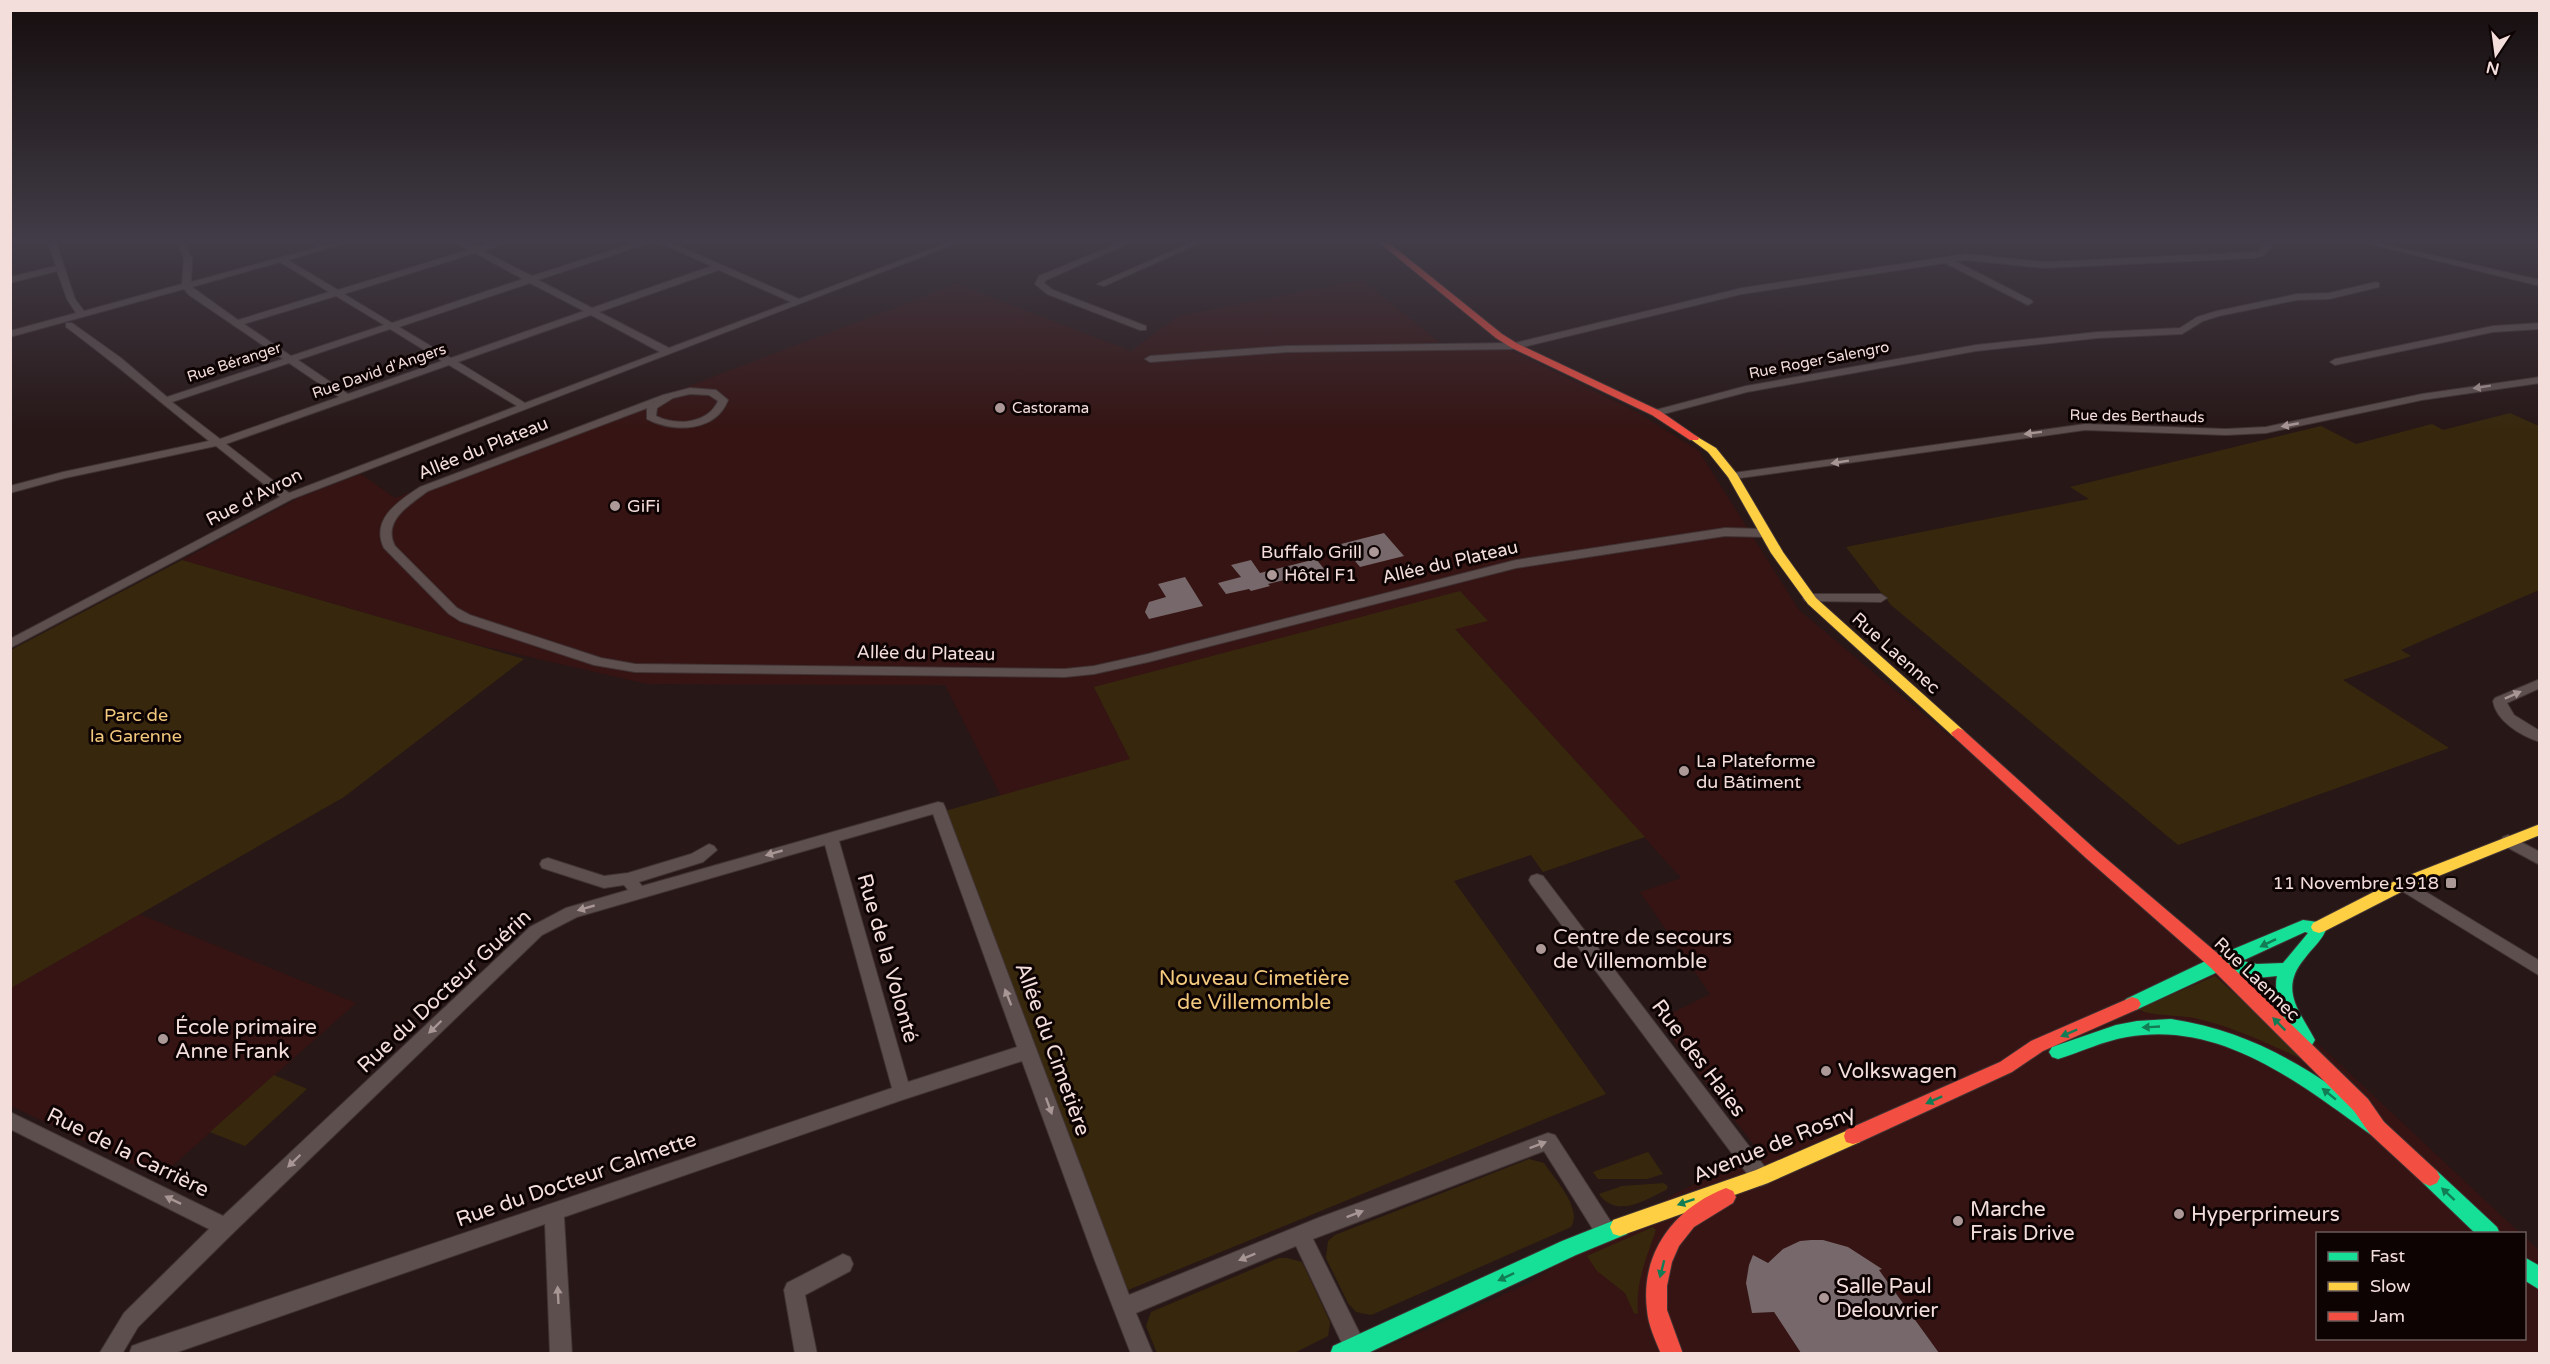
<svg xmlns="http://www.w3.org/2000/svg" width="2550" height="1364" font-family="'Varela Round',sans-serif">
	<style>
		.built { fill: #351413 }
		.green { fill: #37280d }
		.building { fill: #77686b }
		.lines { fill: none; stroke-linecap: round; stroke-linejoin: round }
		.street-casing { stroke: #403333; stroke-width: 2 }
		.fast-casing { stroke: #403333; stroke-width: 2 }
		.slow-casing { stroke: #403333; stroke-width: 2 }
		.jam-casing { stroke: #403333; stroke-width: 2 }
		.street { fill: #5d4f4e; fill-rule: evenodd }
		.fast { fill: #16e098; fill-rule: evenodd }
		.slow { fill: #ffcf43; fill-rule: evenodd }
		.jam { fill: #f24e42; fill-rule: evenodd }
		.oneway { fill: #a89695 }
		.oneway2 { fill: #127d55 }
		.poi-dot { fill: #ac9897; stroke: #0e0303; stroke-width: 2 }
		.labels { text-anchor: middle; stroke-width: 6; stroke-linejoin: round; paint-order: stroke }
		.far-street-label { font-size: 15px; fill: #f3dedc; stroke: #0e0303 }
		.far-poi-label { font-size: 15px; fill: #f3dedc; stroke: #0e0303; text-anchor: start }
		.street-label { font-size: 18px; fill: #f3dedc; stroke: #0e0303 }
		.poi-label { font-size: 18px; fill: #f3dedc; stroke: #0e0303; text-anchor: start }
		.park-label { font-size: 18px; fill: #f2c97d; stroke: #0e0303 }
		.near-poi-label { font-size: 21px; fill: #f3dedc; stroke: #0e0303; text-anchor: start }
		.near-street-label { font-size: 21px; fill: #f3dedc; stroke: #0e0303 }
		.near-park-label { font-size: 21px; fill: #f2c97d; stroke: #0e0303 }
	</style>
	<rect width="100%" height="100%" fill="#271717"/>
	<path class="built" d="M 1362,280 L 1448,349 L 1510,350 L 1635,411 L 1699,451 L 1799,610 L 2091,854 L 2230,961 L 2520,1233 L 2318,1234 L 2318,1338 L 2524,1338 L 2525,1237 L 2539,1251 L 2539,1353 L 1374,1353 L 1528,1283 L 1678,1192 L 1760,1153 L 1658,1020 L 1710,994 L 1640,892 L 1681,878 L 1455,629 L 1450,669 L 1001,796 L 945,685 L 647,684 L 465,642 L 182,560 L 298,498 L 361,474 L 395,498 L 957,284 L 1131,351 L 1178,316 Z
		M 139,914 L 356,1003 L 160,1177 L 11,1106 L 10,988 Z"/>
	<path class="green" d="M 2510,413 L 2539,426 L 2539,590 L 2401,650 L 2411,656 L 2343,680 L 2449,748 L 2178,845 L 1891,605 L 1846,547 L 2089,499 L 2070,487 L 2321,426 L 2356,444 L 2432,424 L 2443,430 Z
		M 182,560 L 524,659 L 344,797 L 11,988 L 11,650 Z
		M 1460,591 L 1488,621 L 1455,629 L 1645,837 L 1543,872 L 1531,855 L 1454,881 L 1606,1094 L 1123,1292 L 945,811 L 1130,759 L 1094,687 Z
		M 2215,976 L 2315,1065 C 2275,1047 2236,1027 2194,1018 C 2181,1015 2147,1016 2139,1009 Z
		M 274,1075 L 307,1089 L 245,1146 L 210,1132 Z
		M 1648,1152 L 1663,1174 L 1647,1179 L 1598,1179 L 1593,1172 Z
		M 1529,1159 L 1544,1163 C 1554,1179 1583,1208 1571,1227 L 1378,1312 L 1371,1315 L 1356,1312 L 1348,1303 L 1326,1258 L 1328,1241 L 1335,1235 Z
		M 1664,1183 L 1668,1187 L 1666,1190 C 1645,1200 1617,1219 1599,1194 L 1622,1186 Z
		M 1653,1227 L 1656,1230 C 1646,1259 1635,1283 1638,1314 L 1634,1313 L 1625,1293 L 1597,1271 L 1587,1256 Z
		M 1279,1258 L 1287,1258 L 1302,1262 L 1330,1322 L 1328,1336 L 1294,1353 L 1157,1353 L 1146,1326 L 1151,1312 Z"/>
	<path class="building" d="M 1384,533 L 1404,556 L 1360,567 L 1341,544 Z
		M 1316,559 L 1325,570 L 1268,584 L 1270,586 L 1251,591 L 1249,589 L 1226,594 L 1218,583 L 1241,577 L 1231,565 L 1251,560 L 1260,573 Z
		M 1185,577 L 1203,606 L 1149,619 L 1145,612 L 1149,602 L 1166,597 L 1158,584 Z
		M 1811,1240 L 1823,1240 L 1848,1247 L 1882,1269 L 1879,1270 L 1939,1353 L 1801,1353 L 1774,1312 L 1752,1313 L 1746,1283 L 1749,1265 L 1753,1255 L 1768,1263 L 1783,1249 L 1800,1241 Z"/>
	<g class="lines">
		<g class="street-casing">
			<path id="street" d="M 47,239 L 55,239 L 75,299 L 84,311 L 182,284 L 184,258 L 175,239 L 183,239 L 192,258 L 191,282 L 348,239 L 360,239 L 288,260 L 338,290 L 468,250 L 450,239 L 460,239 L 476,247 L 504,239 L 516,239 L 483,251 L 532,276 L 646,239 L 663,239 L 799,299 L 957,239 L 968,239 L 292,499 L 10,648 L 10,639 L 280,497 L 216,446 L 65,478 L 10,493 L 10,486 L 63,472 L 209,441 C 161,403 115,363 66,327 L 66,323 L 72,323 L 121,358 L 167,397 L 283,359 L 189,295 L 184,289 L 10,337 L 10,331 L 76,313 L 67,299 L 57,271 L 10,283 L 10,277 L 56,266 ZM 655,241 L 712,266 L 592,308 L 538,280 ZM 475,253 L 523,279 L 392,323 L 344,294 ZM 280,262 L 329,292 L 238,320 L 192,287 ZM 719,270 L 791,302 L 669,348 L 599,312 ZM 530,283 L 584,311 L 451,358 L 399,327 ZM 336,296 L 384,325 L 291,356 L 244,324 ZM 591,315 L 660,352 L 525,403 L 458,362 ZM 390,329 L 442,361 L 348,394 L 298,360 ZM 289,363 L 339,397 L 220,439 L 172,402 ZM 449,365 L 517,406 L 289,493 L 226,444 Z
				M 1129,239 L 1139,239 L 1046,280 L 1044,283 L 1053,290 L 1146,326 L 1146,330 L 1140,330 L 1047,294 L 1035,284 L 1039,276 Z
				M 1199,239 L 1209,239 L 1104,286 L 1097,284 Z
				M 2270,239 L 2278,239 L 2263,256 L 2254,258 L 2045,268 L 1966,260 L 1955,261 L 2031,300 L 2033,302 L 2028,305 L 1945,263 L 1742,294 L 1515,349 L 1287,352 L 1150,362 L 1145,359 L 1150,356 L 1287,346 L 1515,343 L 1742,288 L 1966,254 L 2045,262 L 2254,252 L 2257,252 Z
				M 2349,239 L 2362,239 L 2540,280 L 2540,286 Z
				M 2376,282 L 2379,283 L 2379,287 L 2329,299 L 2297,300 L 2219,316 L 2203,321 L 2182,334 L 2098,338 L 1976,351 L 1747,392 L 1656,416 L 1651,413 L 1652,411 L 1746,386 L 1976,345 L 2098,332 L 2180,328 L 2197,317 L 2217,311 L 2297,294 L 2329,293 Z
				M 2540,323 L 2540,329 L 2493,332 L 2335,365 L 2330,362 L 2335,359 L 2493,326 Z
				M 2540,377 L 2540,383 L 2422,400 L 2266,433 L 2226,435 L 2085,430 L 1733,479 L 1727,476 L 1733,473 L 2085,424 L 2226,429 L 2266,427 L 2422,394 Z
				M 690,388 L 716,390 L 728,400 C 716,432 674,433 647,419 L 647,408 L 428,491 C 409,505 382,521 395,546 L 457,608 L 470,615 L 601,658 L 635,664 L 1065,669 L 1094,666 L 1148,654 L 1516,560 L 1725,528 L 1765,529 L 1771,533 L 1765,537 L 1725,536 L 1516,568 L 1148,662 L 1094,674 L 1065,677 L 635,672 L 594,665 L 460,621 L 449,614 L 384,548 C 370,519 399,501 420,487 L 663,395 ZM 690,394 L 709,395 L 718,401 C 708,424 676,426 656,416 L 657,408 L 673,398 Z
				M 1809,594 L 1881,594 L 1887,598 L 1881,602 L 1805,601 L 1803,598 L 1805,595 Z
				M 2540,679 L 2540,688 L 2507,703 L 2514,715 L 2540,731 L 2540,742 C 2521,736 2496,721 2493,701 L 2495,698 Z
				M 938,802 L 943,803 L 945,807 L 1129,1295 L 1318,1218 L 1548,1133 L 1555,1135 L 1613,1225 L 1616,1232 L 1613,1239 L 1606,1241 L 1599,1239 L 1544,1151 L 1313,1239 L 1364,1342 L 1367,1350 L 1365,1354 L 1347,1354 L 1296,1246 L 1136,1313 L 1153,1354 L 1131,1354 L 1095,1261 L 1022,1061 L 902,1100 L 564,1217 L 572,1354 L 550,1354 L 545,1224 L 172,1354 L 129,1354 L 132,1346 L 140,1343 L 892,1088 L 825,845 L 577,917 L 542,935 L 232,1234 L 138,1327 L 122,1354 L 99,1354 L 124,1313 L 209,1229 L 10,1129 L 10,1112 L 223,1216 L 530,927 L 566,908 L 628,890 L 624,885 L 604,888 L 542,868 L 540,864 L 542,860 L 548,858 L 604,876 L 628,873 L 691,854 L 709,844 L 714,846 L 717,850 L 703,862 L 639,882 L 642,886 ZM 933,814 L 1017,1047 L 908,1082 L 839,841 Z
				M 2508,835 L 2540,852 L 2540,865 L 2503,845 L 2500,841 L 2503,837 Z
				M 1537,874 L 1543,876 L 1768,1171 L 1771,1177 L 1768,1183 L 1761,1186 L 1754,1183 L 1531,884 L 1529,880 L 1531,876 Z
				M 2403,878 L 2540,961 L 2540,976 L 2397,888 L 2395,884 L 2397,880 Z
				M 843,1254 L 850,1257 L 853,1264 L 850,1271 L 805,1295 L 817,1354 L 795,1354 L 784,1290 L 787,1283 Z"/>
		</g>
		<g class="fast-casing">
			<path id="fast" d="M 2303,920 L 2325,923 L 2327,927 C 2323,940 2313,947 2305,958 C 2278,990 2300,1011 2315,1040 L 2312,1045 C 2288,1053 2272,995 2277,976 L 2257,978 L 2222,970 L 2138,1009 L 2132,1011 L 2126,1009 L 2123,1004 L 2126,999 L 2212,958 ZM 2305,932 L 2308,933 L 2283,963 L 2257,964 L 2242,961 Z
				M 2171,1019 C 2258,1032 2314,1073 2384,1122 L 2386,1128 L 2384,1134 L 2377,1136 L 2370,1134 C 2299,1083 2221,1020 2127,1037 C 2103,1041 2081,1052 2058,1059 L 2052,1057 L 2049,1052 L 2052,1047 L 2116,1025 L 2137,1021 Z
				M 2430,1168 L 2437,1171 L 2497,1227 L 2500,1234 L 2476,1234 L 2423,1183 L 2420,1177 L 2423,1171 Z
				M 1620,1218 L 1627,1220 L 1630,1227 L 1627,1234 L 1576,1255 L 1366,1354 L 1330,1354 L 1333,1346 L 1562,1241 Z
				M 2524,1257 L 2540,1266 L 2540,1290 L 2524,1280 Z"/>
		</g>
		<g class="slow-casing">
			<path id="slow" d="M 1206,239 L 1279,239 L 1275,241 L 1210,241 Z
				M 1694,435 L 1716,448 L 1737,474 L 1783,552 L 1816,598 L 1963,730 L 1965,733 L 1963,736 L 1953,736 L 1808,604 L 1771,553 L 1728,477 L 1708,452 L 1689,438 Z
				M 2540,824 L 2540,835 L 2409,888 L 2325,931 L 2319,933 L 2313,931 L 2311,927 L 2313,923 L 2397,880 Z
				M 1853,1128 L 1860,1130 L 1862,1136 L 1860,1142 L 1768,1183 L 1620,1236 L 1613,1234 L 1610,1227 L 1613,1220 L 1756,1170 Z"/>
		</g>
		<g class="jam-casing">
			<path id="jam" d="M 1375,239 L 1384,239 L 1502,334 L 1518,344 L 1660,411 L 1699,438 L 1698,440 L 1690,440 L 1652,415 L 1512,348 L 1496,338 Z
				M 1958,728 L 1963,730 L 2096,850 L 2223,958 L 2368,1099 L 2384,1122 L 2437,1171 L 2440,1177 L 2437,1183 L 2430,1186 L 2423,1183 L 2370,1134 L 2354,1111 L 2211,968 L 2086,858 L 1953,736 L 1951,733 Z
				M 2132,997 L 2138,999 L 2141,1004 L 2138,1009 L 2043,1051 L 2012,1072 L 1860,1142 L 1853,1144 L 1846,1142 L 1844,1136 L 1846,1130 L 2000,1062 L 2031,1041 Z
				M 1726,1188 L 1733,1191 L 1736,1197 L 1733,1203 L 1694,1227 L 1679,1246 L 1672,1262 L 1667,1286 L 1667,1310 L 1683,1354 L 1661,1354 C 1655,1339 1648,1325 1647,1310 C 1640,1253 1674,1208 1726,1188 Z"/>
		</g>
		<use href="#street" class="street"/>
		<use href="#fast" class="fast"/>
		<use href="#slow" class="slow"/>
		<use href="#jam" class="jam"/>
	</g>
	<defs><path id="oneway-solid" d="M-6-.8H1V-3.2L6.5 0L1 3.2V.8H-6Z" transform="scale(1.5)"/></defs>
	<g class="oneway">
		<use href="#oneway-solid" transform="translate(2482 387) rotate(171)"/>
		<use href="#oneway-solid" transform="translate(2290 425) rotate(169)"/>
		<use href="#oneway-solid" transform="translate(2033 433) rotate(173)"/>
		<use href="#oneway-solid" transform="translate(1840 462) rotate(171)"/>
		<use href="#oneway-solid" transform="translate(2513 695) rotate(-24)"/>
		<use href="#oneway-solid" transform="translate(774 853) rotate(164)"/>
		<use href="#oneway-solid" transform="translate(586 908) rotate(164)"/>
		<use href="#oneway-solid" transform="translate(1008 997) rotate(-111)"/>
		<use href="#oneway-solid" transform="translate(435 1027) rotate(136)"/>
		<use href="#oneway-solid" transform="translate(1049 1106) rotate(70)"/>
		<use href="#oneway-solid" transform="translate(1538 1145) rotate(-21)"/>
		<use href="#oneway-solid" transform="translate(294 1161) rotate(136)"/>
		<use href="#oneway-solid" transform="translate(173 1200) rotate(-154)"/>
		<use href="#oneway-solid" transform="translate(1355 1214) rotate(-21)"/>
		<use href="#oneway-solid" transform="translate(1247 1257) rotate(158)"/>
		<use href="#oneway-solid" transform="translate(558 1295) rotate(-93)"/>
	</g>
	<g class="oneway2">
		<use href="#oneway-solid" transform="translate(2268 943) rotate(154)"/>
		<use href="#oneway-solid" transform="translate(2279 1024) rotate(-135)"/>
		<use href="#oneway-solid" transform="translate(2151 1027) rotate(177)"/>
		<use href="#oneway-solid" transform="translate(2069 1033) rotate(157)"/>
		<use href="#oneway-solid" transform="translate(2329 1094) rotate(-141)"/>
		<use href="#oneway-solid" transform="translate(1934 1100) rotate(156)"/>
		<use href="#oneway-solid" transform="translate(2448 1194) rotate(-137)"/>
		<use href="#oneway-solid" transform="translate(1686 1202) rotate(161)"/>
		<use href="#oneway-solid" transform="translate(1662 1269) rotate(104)"/>
		<use href="#oneway-solid" transform="translate(1506 1277) rotate(155)"/>
	</g>
	<linearGradient id="sky" x2="0" y2="1"><stop stop-color="#150d0d"/><stop offset="0.56" stop-color="#413c47"/><stop offset="1" stop-color="#413c47" stop-opacity="0"/></linearGradient>
	<rect width="2550" height="430" fill="url(#sky)"/>
	<g class="poi-dot">
		<circle cx="1000" cy="408" r="6"/>
		<circle cx="615" cy="506" r="6"/>
		<circle cx="1374" cy="552" r="6"/>
		<circle cx="1272" cy="575" r="6"/>
		<circle cx="1684" cy="771" r="6"/>
		<rect x="2445" y="877" width="12" height="12" rx="3"/>
		<circle cx="1541" cy="949" r="6"/>
		<circle cx="163" cy="1039" r="6"/>
		<circle cx="1826" cy="1071" r="6"/>
		<circle cx="2179" cy="1214" r="6"/>
		<circle cx="1958" cy="1221" r="6"/>
		<circle cx="1824" cy="1298" r="6"/>
	</g>
	<g class="labels">
		<g class="far-street-label">
			<text transform="translate(1819 360) rotate(-11)" y="5">Rue Roger Salengro</text>
			<text transform="translate(234 362) rotate(-18)" y="5">Rue Béranger</text>
			<text transform="translate(379 371) rotate(-19)" y="5">Rue David d'Angers</text>
			<text transform="translate(2137 416) rotate(1)" y="5">Rue des Berthauds</text>
		</g>
		<g class="far-poi-label">
			<text x="1012" y="413">Castorama</text>
		</g>
		<g class="street-label">
			<text transform="translate(483 448) rotate(-22)" y="6">Allée du Plateau</text>
			<text transform="translate(254 497) rotate(-27)" y="6">Rue d'Avron</text>
			<text transform="translate(1450 562) rotate(-13)" y="6">Allée du Plateau</text>
			<text transform="translate(926 653) rotate(1)" y="6">Allée du Plateau</text>
			<text transform="translate(1896 653) rotate(42)" y="6">Rue Laennec</text>
			<text transform="translate(2257 979) rotate(44)" y="6">Rue Laennec</text>
		</g>
		<g class="poi-label">
			<text x="627" y="512">GiFi</text>
			<text x="1362" y="558" text-anchor="end">Buffalo Grill</text>
			<text x="1284" y="581">Hôtel F1</text>
			<text x="1696" y="767">La Plateforme<tspan x="1696" dy="21">du Bâtiment</tspan></text>
			<text x="2439" y="889" text-anchor="end">11 Novembre 1918</text>
		</g>
		<g class="park-label">
			<text x="136" y="721">Parc de<tspan x="136" dy="21">la Garenne</tspan></text>
		</g>
		<g class="near-poi-label">
			<text x="1553" y="944">Centre de secours<tspan x="1553" dy="24">de Villemomble</tspan></text>
			<text x="175" y="1034">École primaire<tspan x="175" dy="24">Anne Frank</tspan></text>
			<text x="1838" y="1078">Volkswagen</text>
			<text x="1970" y="1216">Marche<tspan x="1970" dy="24">Frais Drive</tspan></text>
			<text x="2191" y="1221">Hyperprimeurs</text>
			<text x="1836" y="1293">Salle Paul<tspan x="1836" dy="24">Delouvrier</tspan></text>
		</g>
		<g class="near-street-label">
			<text transform="translate(888 958) rotate(74)" y="7">Rue de la Volonté</text>
			<text transform="translate(444 991) rotate(-43)" y="7">Rue du Docteur Guérin</text>
			<text transform="translate(1053 1049) rotate(70)" y="7">Allée du Cimetière</text>
			<text transform="translate(1699 1058) rotate(53)" y="7">Rue des Haies</text>
			<text transform="translate(1774 1144) rotate(-22)" y="7">Avenue de Rosny</text>
			<text transform="translate(128 1152) rotate(26)" y="7">Rue de la Carrière</text>
			<text transform="translate(576 1179) rotate(-19)" y="7">Rue du Docteur Calmette</text>
		</g>
		<g class="near-park-label">
			<text x="1254" y="985">Nouveau Cimetière<tspan x="1254" dy="24">de Villemomble</tspan></text>
		</g>
	</g>
	<rect width="2550" height="1364" fill="none" stroke="#f3dedc" stroke-width="24"/>
	<rect x="2316" y="1232" width="210" height="108" fill="#0e0303" stroke="#6a5b5a" stroke-width="1.5"/>
	<rect x="2328" y="1252" width="30" height="9" fill="#16e098" stroke="#6a5b5a" stroke-width="1.5"/>
	<text x="2370" y="1262" font-size="18" fill="#f3dedc">Fast</text>
	<rect x="2328" y="1282" width="30" height="9" fill="#ffcf43" stroke="#6a5b5a" stroke-width="1.5"/>
	<text x="2370" y="1292" font-size="18" fill="#f3dedc">Slow</text>
	<rect x="2328" y="1312" width="30" height="9" fill="#f24e42" stroke="#6a5b5a" stroke-width="1.5"/>
	<text x="2370" y="1322" font-size="18" fill="#f3dedc">Jam</text>
	<g transform="translate(2496 54) rotate(193)" stroke="#0e0303" stroke-width="4.5" paint-order="stroke">
	<path d="M0-4.5L10 22L0 15L-10 22Z" fill="#f3dedc"/>
	<text y="-9" font-size="16" font-weight="bold" text-anchor="middle" fill="#f3dedc">N</text>
	</g>
</svg>
